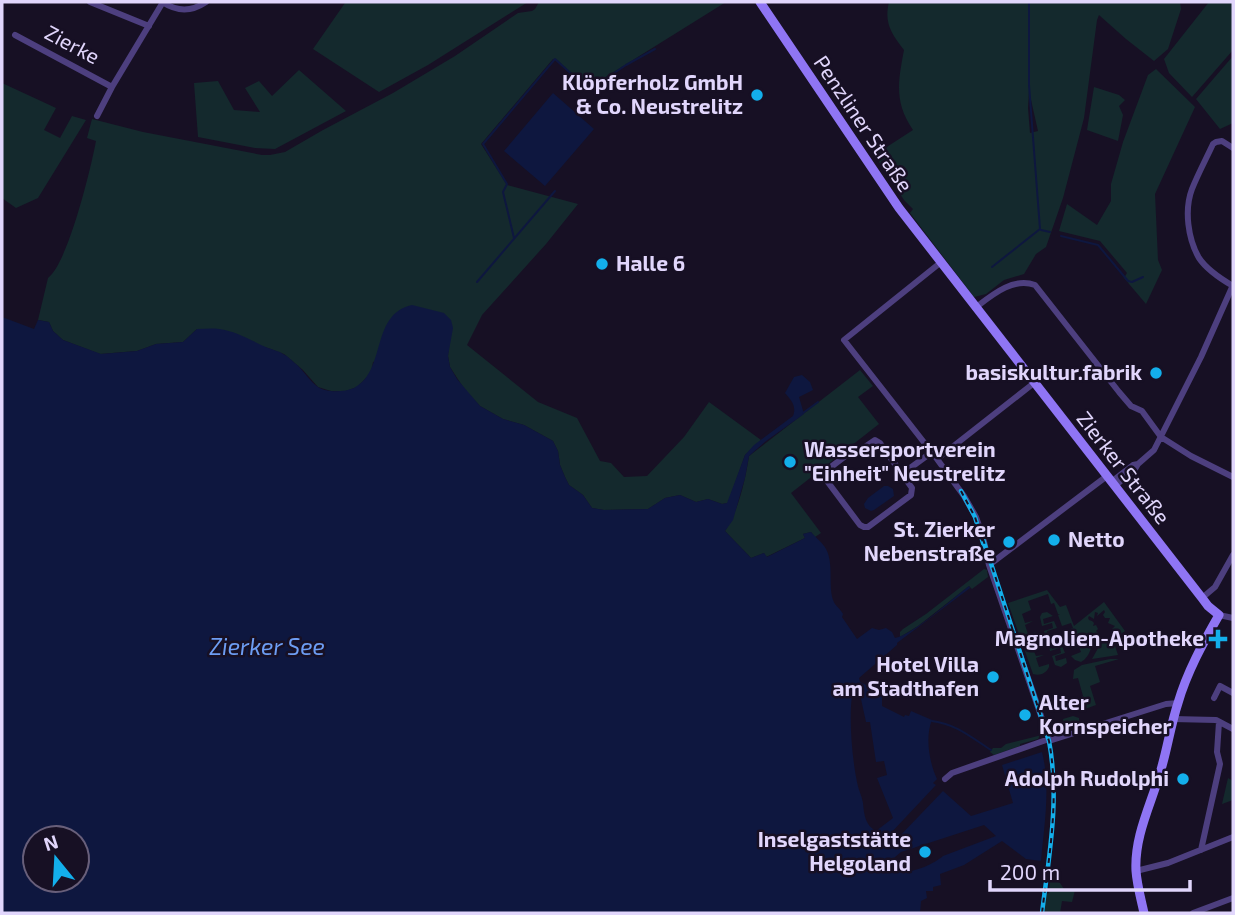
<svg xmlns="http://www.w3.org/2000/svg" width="1235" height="915" font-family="'Exo 2',sans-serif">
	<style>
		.green { fill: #14292d; fill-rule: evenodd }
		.water { fill: #0e173f; fill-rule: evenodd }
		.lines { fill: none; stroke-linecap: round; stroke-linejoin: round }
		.stream { stroke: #0e173f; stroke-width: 2 }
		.street { stroke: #4d3f7f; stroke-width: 6 }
		.secondary { stroke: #8f75f4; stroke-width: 9 }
		.rail-casing { stroke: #13afeb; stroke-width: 4.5 }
		.rail { stroke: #171024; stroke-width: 2; stroke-dasharray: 5; stroke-linecap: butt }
		.poi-dot { fill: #13afeb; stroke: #171024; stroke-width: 2.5 }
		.labels { text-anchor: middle; stroke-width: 5; stroke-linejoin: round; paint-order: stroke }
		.street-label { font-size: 21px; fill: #e1d6fc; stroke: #171024 }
		.poi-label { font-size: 21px; font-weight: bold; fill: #e1d6fc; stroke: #171024; text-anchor: end }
		.water-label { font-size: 23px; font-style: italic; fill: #6d9df3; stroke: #171024 }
	</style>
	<rect width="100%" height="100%" fill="#171024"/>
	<path class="green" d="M 342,2 L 528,2 L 428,65 L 379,92 L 313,49 L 345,3 Z
		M 539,2 L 726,2 L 588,88 L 556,59 L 553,59 L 481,144 L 507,185 L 578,204 L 546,244 L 482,315 L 467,345 L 538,402 L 577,418 L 600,461 L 611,463 L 624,477 L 647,476 L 684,437 L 709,402 L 761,440 L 745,455 L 728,503 L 722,504 L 708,499 L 696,502 L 680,495 L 665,498 L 648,509 L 604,510 L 592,508 L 583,495 L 569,485 L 565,477 L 560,465 L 558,451 L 553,441 L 524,425 L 503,419 L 480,406 L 465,390 L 450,367 L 448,356 L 449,342 L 373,362 L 371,373 L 357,387 L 346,391 L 331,391 L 318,387 L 303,370 L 284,354 L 268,348 L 197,329 L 183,342 L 156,344 L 137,351 L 100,354 L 63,340 L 53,331 L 49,322 L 38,320 L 48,278 C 68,263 91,168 96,141 L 87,138 L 92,119 L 143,132 L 262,155 L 270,155 L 285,152 L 323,130 L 393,93 L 455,56 L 518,13 L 532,11 L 535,9 Z
		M 889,2 L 1180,2 L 1181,9 L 1168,49 L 1154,61 L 1126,39 L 1099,15 L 1097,20 L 1084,118 L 1063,198 L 1046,247 L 1036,254 L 1024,274 L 1004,280 L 986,294 L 974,297 L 910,213 L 913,209 L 904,200 L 879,162 L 879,152 L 913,130 C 894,102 898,82 904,50 C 891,33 884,23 889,2 ZM 1029,91 L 1038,131 L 1030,133 L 1028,108 Z
		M 1209,2 L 1233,2 L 1233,50 L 1192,97 L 1169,73 L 1164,59 Z
		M 1233,56 L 1233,123 L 1220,129 L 1196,99 Z
		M 1156,69 L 1195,107 L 1155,194 L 1158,260 L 1162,270 L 1146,304 L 1124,278 L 1127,273 L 1100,241 L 1059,231 L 1067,204 L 1097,225 L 1111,201 L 1111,184 L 1123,142 L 1148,75 Z
		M 299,70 L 346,111 L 275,149 L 255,148 L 198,137 L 194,83 L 218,81 L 234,110 L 260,112 L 245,88 L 259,81 L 272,96 Z
		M 2,83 L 56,108 L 44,130 L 60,138 L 72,116 L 86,120 L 38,198 L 16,208 L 2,198 Z
		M 1094,87 L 1119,95 L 1125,100 L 1119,106 L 1123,115 L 1118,141 L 1087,130 Z
		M 860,370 L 873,386 L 858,397 L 879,424 L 791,493 L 821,533 L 815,537 L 811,532 L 803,534 L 805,538 L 766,557 L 764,553 L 751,558 L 725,531 C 739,509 745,481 749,456 Z
		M 984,569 L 987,570 L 988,577 L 972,589 L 969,586 L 918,626 L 900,637 L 900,632 L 903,629 L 926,614 Z
		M 1047,590 L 1060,607 L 1066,605 L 1074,626 L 1104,602 L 1125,631 L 1113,640 L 1118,655 L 1092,659 L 1101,643 L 1105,643 L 1111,638 L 1110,636 L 1115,635 L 1112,629 L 1115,626 L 1108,623 L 1110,618 L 1105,618 L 1103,615 L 1105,612 L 1104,610 L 1097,616 L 1098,613 L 1095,612 L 1094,619 L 1089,616 L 1088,618 L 1089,620 L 1092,621 L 1094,623 L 1093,626 L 1096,625 L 1098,629 L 1096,631 L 1098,633 C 1091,642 1092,656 1081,662 L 1075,660 L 1071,656 L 1081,652 L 1079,647 L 1071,650 L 1079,646 L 1077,641 L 1068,644 L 1077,640 L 1075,635 L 1066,638 L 1075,634 L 1073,629 L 1064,631 L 1073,628 L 1071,623 L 1062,626 L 1058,615 L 1060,614 L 1058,614 L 1054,603 L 1051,604 L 1048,594 L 1028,601 L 1031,610 L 1022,614 L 1025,623 L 1033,621 L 1025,625 L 1028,634 L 1037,632 L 1029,636 L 1032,645 L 1040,643 L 1032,647 L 1036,656 L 1044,655 L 1036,658 L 1039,667 L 1049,664 L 1049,667 C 1046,674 1039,676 1033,674 L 1008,603 Z
		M 1047,612 L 1053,616 L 1043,619 L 1044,624 L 1054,621 L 1057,628 L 1047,631 L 1048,636 L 1058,633 L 1061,641 L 1051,644 L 1052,649 L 1062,646 L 1065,653 L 1055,656 L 1056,661 L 1066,658 L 1067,663 L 1061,667 L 1055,665 L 1052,656 L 1061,653 L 1060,648 L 1050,651 L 1048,644 L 1057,641 L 1056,636 L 1046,638 L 1044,631 L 1053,628 L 1052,623 L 1042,626 L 1040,617 L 1042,613 Z
		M 1110,659 L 1119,659 L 1095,666 L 1100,682 L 1090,686 L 1096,705 L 1085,709 L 1084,706 L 1082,707 L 1079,698 L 1083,696 L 1078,678 L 1073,679 L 1074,670 L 1082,665 Z
		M 1073,716 L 1079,718 L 1079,725 L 1055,733 L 1050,731 L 1049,729 L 1064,724 L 1063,719 Z
		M 1041,733 L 1038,739 L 1020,744 L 1020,746 L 994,755 L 990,752 L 993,748 L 1001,748 L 1006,744 L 1038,736 Z
		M 1228,778 L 1233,781 L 1233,800 L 1222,804 Z
		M 1050,877 L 1060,883 L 1064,889 L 1075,890 L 1072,902 L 1062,901 L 1060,913 L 1044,913 L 1046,894 L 1049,893 Z"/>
	<path class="water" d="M 553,93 L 594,129 L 545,186 L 504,151 Z
		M 412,305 L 444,313 L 451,320 L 453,328 L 448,356 L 450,367 L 457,379 L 480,406 L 503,419 L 524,425 L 553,441 L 558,451 L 560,465 L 565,477 L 569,485 L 583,495 L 592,508 L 604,510 L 648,509 L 665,498 L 680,495 L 696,502 L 708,499 L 722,504 L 727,503 L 745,455 L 754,445 L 793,416 C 797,406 791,400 785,393 L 794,377 L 802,375 L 810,382 L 813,390 L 799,397 L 804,414 L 766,441 L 749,456 L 745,478 L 733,520 L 725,531 L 751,558 L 764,553 L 767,557 L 805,538 L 803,534 L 811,532 C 816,538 823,543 826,549 C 834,564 828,584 833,600 C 835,606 840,608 843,614 L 842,617 L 857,639 L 872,628 L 879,630 L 886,628 L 892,632 L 895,638 C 914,634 952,599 969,586 L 970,588 L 897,643 L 897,645 L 859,678 L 860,682 L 882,693 L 882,706 L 904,717 L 905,715 L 909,716 L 911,711 L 932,720 C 925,736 929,762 937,779 L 933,783 L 936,785 L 889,835 L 889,839 L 892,842 L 895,841 L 943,791 L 971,816 L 1013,803 L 1002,765 L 1042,752 C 1051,787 1044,826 1041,861 L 1026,859 L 1002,841 L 964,865 L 940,874 L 941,885 L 933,887 L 933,891 L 926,891 L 927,898 L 921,901 L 920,913 L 2,913 L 2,317 L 34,329 L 38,320 L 49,322 L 53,331 L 63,340 L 101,354 L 137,351 L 156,344 L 183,342 L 197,329 C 204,329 212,328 219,329 C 236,331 252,341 268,348 C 273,350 279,351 283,354 C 288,356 292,361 296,364 C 303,370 311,383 318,387 C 327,393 345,392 354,388 C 387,371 370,314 412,305 ZM 853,690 L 861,699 L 866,722 L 870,722 L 876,762 L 884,761 L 887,775 L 877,778 L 893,818 L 876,831 C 865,825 864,814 863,803 C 862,796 858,789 857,782 C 852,758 848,713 853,690 ZM 984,825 L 996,836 L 943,856 C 934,864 913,873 900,872 L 894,865 L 895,857 L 901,852 ZM 35,838 L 77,838 L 77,880 L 35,880 Z
		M 884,486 L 888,486 L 893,489 L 894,496 L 874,510 L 871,511 L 865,508 L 864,504 L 868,498 Z"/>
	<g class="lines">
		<path class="stream" d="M 1041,230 L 1050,232
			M 1061,236 L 1098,245 L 1128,281 L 1132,282 L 1143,277
			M 514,238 L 503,192 L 507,184 L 483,144 L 555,59 L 589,90 L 626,65 L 655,49
			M 992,267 L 1040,229 L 1029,85 L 1029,2
			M 477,282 L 555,191
			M 803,413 L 818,402
			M 932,721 C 958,725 969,736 991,750"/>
		<path class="street" d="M 90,2 L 149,26
			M 162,2 C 178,12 191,12 206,2
			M 15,35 L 112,87
			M 97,116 L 112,87 L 163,2
			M 940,263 L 844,340 L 937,459 L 964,496 L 976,517 L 983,537 L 989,565 L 1049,739
			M 1233,286 C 1221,279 1207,270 1199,258 C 1188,239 1184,210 1192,189 C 1198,174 1206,159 1213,144 L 1216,142 L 1222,141 L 1233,148
			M 975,308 C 992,295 1013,277 1035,285 L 1119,392 L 1131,406 L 1142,411 L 1161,437 L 1191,456 L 1233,477
			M 937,459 L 1034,383
			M 902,474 L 880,443 L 875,440 L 859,451 L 848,454 L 827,470 L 824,477 L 860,525 L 864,527 L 868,527 L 911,495 L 912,488 L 902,474 L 932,452
			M 1111,482 L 1133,465 L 1138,464
			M 1115,486 L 1135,469 L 1138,464 L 1154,450 L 1201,357 L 1233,285
			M 989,565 L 1107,476
			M 1202,598 L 1215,587 L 1233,555
			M 1219,615 L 1233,618
			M 1214,698 L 1220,686 L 1233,693
			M 1173,719 L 1216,720 L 1233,729
			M 945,779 L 952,773 L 1049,739 L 1049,741 L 1166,704 L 1178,703
			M 1201,850 L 1220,764 L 1217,752 L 1219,722
			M 1136,871 L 1168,863 L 1233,837
			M 1193,913 L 1233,898"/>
		<path class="secondary" d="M 760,2 L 899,208 L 1202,598 L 1208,606 L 1219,615 C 1203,643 1187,672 1178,703 C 1171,724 1168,745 1162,766 C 1153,801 1134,834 1136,871 C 1137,885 1141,899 1144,913"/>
		<g class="rail-casing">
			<path id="rail" d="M 961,491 L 975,517 L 984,546
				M 983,539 L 1049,741 C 1060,799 1049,856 1042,913"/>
		</g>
		<use href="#rail" class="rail"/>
	</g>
	<g class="poi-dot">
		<circle cx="757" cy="95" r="7"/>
		<circle cx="602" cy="264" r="7"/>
		<circle cx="1156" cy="373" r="7"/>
		<circle cx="790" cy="462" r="7"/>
		<circle cx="1054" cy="540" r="7"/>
		<circle cx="1009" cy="542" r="7"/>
		<path d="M1214.5 628.5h7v7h7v7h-7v7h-7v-7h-7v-7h7z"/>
		<circle cx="993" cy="677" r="7"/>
		<circle cx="1025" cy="715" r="7"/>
		<circle cx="1183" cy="779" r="7"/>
		<circle cx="925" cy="852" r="7"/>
	</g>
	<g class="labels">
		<g class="street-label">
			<text transform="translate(72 45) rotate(28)" y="7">Zierke</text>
			<text transform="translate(863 124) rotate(56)" y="7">Penzliner Straße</text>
			<text transform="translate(1123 468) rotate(52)" y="7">Zierker Straße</text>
		</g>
		<g class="poi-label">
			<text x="743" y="90">Klöpferholz GmbH<tspan x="743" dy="24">&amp; Co. Neustrelitz</tspan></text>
			<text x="616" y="271" text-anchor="start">Halle 6</text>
			<text x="1142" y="380">basiskultur.fabrik</text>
			<text x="804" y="457" text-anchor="start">Wassersportverein<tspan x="804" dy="24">"Einheit" Neustrelitz</tspan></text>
			<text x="995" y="537">St. Zierker<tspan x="995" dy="24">Nebenstraße</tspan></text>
			<text x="1068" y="547" text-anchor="start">Netto</text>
			<text x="1204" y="646">Magnolien-Apotheke</text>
			<text x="979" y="672">Hotel Villa<tspan x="979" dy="24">am Stadthafen</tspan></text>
			<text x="1039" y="710" text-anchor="start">Alter<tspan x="1039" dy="24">Kornspeicher</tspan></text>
			<text x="1169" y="786">Adolph Rudolphi</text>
			<text x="911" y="847">Inselgaststätte<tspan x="911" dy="24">Helgoland</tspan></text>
		</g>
		<g class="water-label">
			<text x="267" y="655">Zierker See</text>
		</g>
	</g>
	<rect width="1235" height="915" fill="none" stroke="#e1d6fc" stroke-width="7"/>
	<g transform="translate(56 859) rotate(342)"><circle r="33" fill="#171024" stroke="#685f7a" stroke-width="2"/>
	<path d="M0-5L12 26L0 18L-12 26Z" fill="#13afeb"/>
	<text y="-10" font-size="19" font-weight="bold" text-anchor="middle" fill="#e1d6fc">N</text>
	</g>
	<path d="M990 880v10h200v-10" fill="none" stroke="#e1d6fc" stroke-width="3.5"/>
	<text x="1000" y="880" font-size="21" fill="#e1d6fc" stroke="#171024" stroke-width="5" paint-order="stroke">200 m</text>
</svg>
